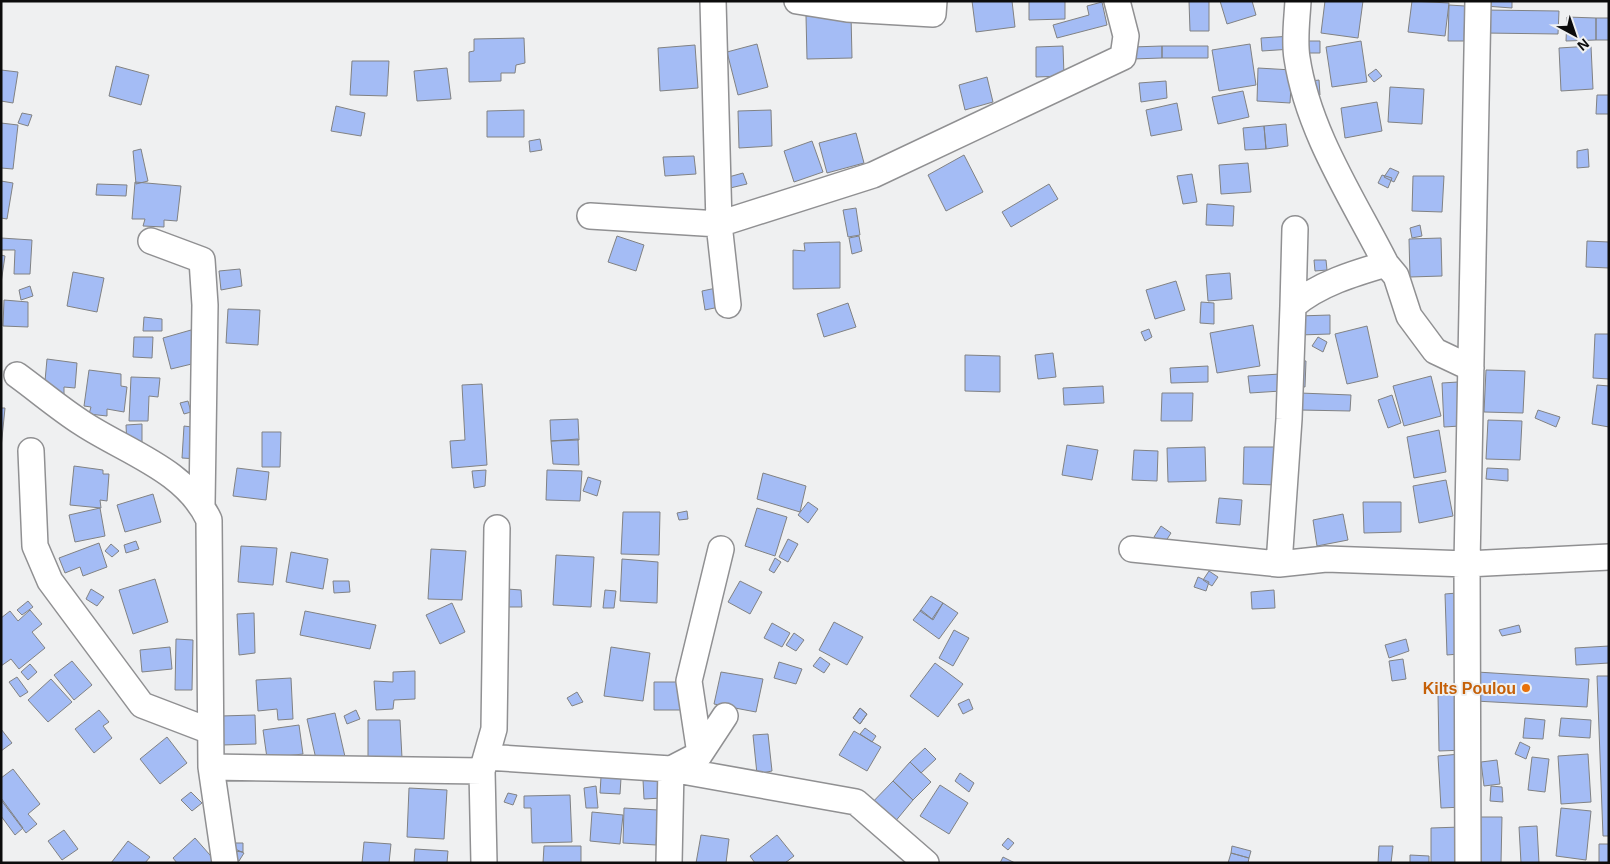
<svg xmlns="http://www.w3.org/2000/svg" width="1610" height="864" font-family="Arial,sans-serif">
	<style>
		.building { fill: #a4bcf5; stroke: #818283 }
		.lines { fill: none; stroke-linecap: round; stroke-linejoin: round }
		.minor-casing { stroke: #909092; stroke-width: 28 }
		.minor { stroke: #fff; stroke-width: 25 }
		.food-dot { fill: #e8710a; stroke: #eff0f1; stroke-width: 2 }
		.labels { text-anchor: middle; stroke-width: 4; stroke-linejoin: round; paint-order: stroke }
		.food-label { font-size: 16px; font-weight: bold; fill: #c56008; stroke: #eff0f1; text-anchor: end }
	</style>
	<rect width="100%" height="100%" fill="#eff0f1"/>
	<path class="building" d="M 972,1 L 1012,1 L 1015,27 L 976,32 Z
		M 1029,1 L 1065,1 L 1065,19 L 1029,20 Z
		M 1189,1 L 1209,1 L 1209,31 L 1190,31 Z
		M 1220,1 L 1252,1 L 1256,15 L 1227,24 Z
		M 1325,1 L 1363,1 L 1358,38 L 1321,33 Z
		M 1412,1 L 1449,3 L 1445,36 L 1408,32 Z
		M 1486,1 L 1512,1 L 1512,8 L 1485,6 Z
		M 1102,2 L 1107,25 L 1057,38 L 1053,25 L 1089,15 L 1087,6 Z
		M 1449,5 L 1465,6 L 1464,41 L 1448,41 Z
		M 1484,10 L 1559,11 L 1558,34 L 1484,33 Z
		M 851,15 L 852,58 L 807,59 L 806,16 Z
		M 1567,17 L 1596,18 L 1596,40 L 1566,41 Z
		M 1596,18 L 1609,18 L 1609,40 L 1596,40 Z
		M 1292,36 L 1292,49 L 1262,51 L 1261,38 Z
		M 524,38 L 525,63 L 516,65 L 515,73 L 501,73 L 501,81 L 469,82 L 469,52 L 474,51 L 474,39 Z
		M 1305,41 L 1320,41 L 1320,53 L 1305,53 Z
		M 1361,41 L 1367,82 L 1332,87 L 1326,47 Z
		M 757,44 L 768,87 L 738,95 L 727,52 Z
		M 1250,44 L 1256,85 L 1219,91 L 1212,50 Z
		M 695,45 L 698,88 L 660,91 L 658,48 Z
		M 1063,46 L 1064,76 L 1036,77 L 1036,47 Z
		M 1162,46 L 1162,58 L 1132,59 L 1132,47 Z
		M 1162,46 L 1208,46 L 1208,58 L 1162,58 Z
		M 1591,46 L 1593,89 L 1561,91 L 1559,48 Z
		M 352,61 L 389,61 L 387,96 L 350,95 Z
		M 116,66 L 149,75 L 141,105 L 109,96 Z
		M 447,68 L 451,99 L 417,101 L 414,71 Z
		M 1258,68 L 1292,70 L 1290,103 L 1257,101 Z
		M 1376,69 L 1382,76 L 1374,82 L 1368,75 Z
		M 1,70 L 18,72 L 13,103 L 1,101 Z
		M 987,77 L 993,102 L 965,110 L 959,85 Z
		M 1319,80 L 1320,95 L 1306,97 L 1304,82 Z
		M 1166,81 L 1167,98 L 1141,102 L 1139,83 Z
		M 1390,87 L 1424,89 L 1422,124 L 1388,122 Z
		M 1243,91 L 1249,117 L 1218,124 L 1212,97 Z
		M 1597,95 L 1609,95 L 1609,114 L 1596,114 Z
		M 1377,102 L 1382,131 L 1345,138 L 1341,108 Z
		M 1177,103 L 1182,130 L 1151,136 L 1146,110 Z
		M 336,106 L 365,113 L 361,136 L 331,131 Z
		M 524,110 L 524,137 L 487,137 L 487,111 Z
		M 771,110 L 772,146 L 739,148 L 738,111 Z
		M 22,113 L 32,115 L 28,126 L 18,123 Z
		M 1,123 L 18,125 L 13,169 L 1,168 Z
		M 1286,124 L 1288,146 L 1266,149 L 1264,126 Z
		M 1264,126 L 1266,149 L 1245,150 L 1243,128 Z
		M 856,133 L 864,163 L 827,173 L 819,143 Z
		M 540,139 L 542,150 L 530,152 L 529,141 Z
		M 812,141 L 823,172 L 794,182 L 784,151 Z
		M 141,149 L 148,181 L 136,184 L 133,151 Z
		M 1588,149 L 1589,167 L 1577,168 L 1577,151 Z
		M 964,155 L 983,192 L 946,211 L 928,175 Z
		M 694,156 L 696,174 L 665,176 L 663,157 Z
		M 1248,163 L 1251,192 L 1221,194 L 1219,165 Z
		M 1390,168 L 1399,172 L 1394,182 L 1384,177 Z
		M 743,173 L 747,184 L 726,189 L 725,178 Z
		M 1192,174 L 1197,202 L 1183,204 L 1177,176 Z
		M 1382,175 L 1392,178 L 1388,188 L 1378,183 Z
		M 1413,176 L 1444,176 L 1442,212 L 1412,211 Z
		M 1,181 L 13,183 L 7,219 L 1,218 Z
		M 135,182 L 181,186 L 177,221 L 164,220 L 164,227 L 143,226 L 145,219 L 132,219 Z
		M 97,184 L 127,185 L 126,196 L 96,195 Z
		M 1049,184 L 1058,199 L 1011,227 L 1002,212 Z
		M 1207,204 L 1234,206 L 1233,226 L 1206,225 Z
		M 856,208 L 860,235 L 848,237 L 843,210 Z
		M 1420,225 L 1422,236 L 1412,238 L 1410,228 Z
		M 617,236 L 644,245 L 636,271 L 608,262 Z
		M 859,236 L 862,251 L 852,254 L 849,238 Z
		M 1,238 L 32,240 L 30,274 L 14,274 L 15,250 L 1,250 Z
		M 1441,238 L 1442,276 L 1410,277 L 1409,239 Z
		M 1587,241 L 1609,242 L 1609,268 L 1586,267 Z
		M 840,242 L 840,288 L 793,289 L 793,250 L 805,251 L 804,243 Z
		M 1,255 L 5,256 L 1,283 Z
		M 1314,260 L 1326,260 L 1327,270 L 1315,271 Z
		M 240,269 L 242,286 L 221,290 L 219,271 Z
		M 73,272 L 104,278 L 97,312 L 67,306 Z
		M 1230,273 L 1232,299 L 1208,301 L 1206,275 Z
		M 1176,281 L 1185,310 L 1155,319 L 1146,290 Z
		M 30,286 L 33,296 L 21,300 L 19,290 Z
		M 721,287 L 724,306 L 705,310 L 702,291 Z
		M 4,300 L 28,302 L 28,327 L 3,326 Z
		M 1201,302 L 1214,303 L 1214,324 L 1200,323 Z
		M 848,303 L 856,327 L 824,337 L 817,314 Z
		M 228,309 L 260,310 L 258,345 L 226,343 Z
		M 1330,315 L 1330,334 L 1299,335 L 1298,316 Z
		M 144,317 L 162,319 L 162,331 L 143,331 Z
		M 1253,325 L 1260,366 L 1217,373 L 1210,333 Z
		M 1367,326 L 1378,377 L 1347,384 L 1335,334 Z
		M 1149,329 L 1152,337 L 1145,341 L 1141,332 Z
		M 191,330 L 200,362 L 171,369 L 163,338 Z
		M 1595,334 L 1609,334 L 1609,379 L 1593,378 Z
		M 134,337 L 153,337 L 152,358 L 133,357 Z
		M 1318,337 L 1327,342 L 1323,352 L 1312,346 Z
		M 1053,353 L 1056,377 L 1038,379 L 1035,355 Z
		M 965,355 L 1000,356 L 1000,392 L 965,391 Z
		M 47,359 L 77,363 L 75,388 L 64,387 L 64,394 L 44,392 Z
		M 1293,360 L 1306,361 L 1305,387 L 1292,386 Z
		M 1208,366 L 1208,382 L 1171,383 L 1170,368 Z
		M 89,370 L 121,374 L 121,386 L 127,387 L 124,412 L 107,409 L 107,416 L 89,414 L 91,407 L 84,406 Z
		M 1486,370 L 1525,371 L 1523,413 L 1484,412 Z
		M 1280,374 L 1281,391 L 1250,393 L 1248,376 Z
		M 1431,376 L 1441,416 L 1404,426 L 1393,386 Z
		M 131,377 L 160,378 L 158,397 L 149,396 L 148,421 L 129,421 Z
		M 1458,382 L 1460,426 L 1444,427 L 1442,383 Z
		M 482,384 L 487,465 L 452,468 L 450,441 L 465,440 L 462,385 Z
		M 1597,385 L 1609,386 L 1609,427 L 1592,424 Z
		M 1103,386 L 1104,403 L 1064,405 L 1063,388 Z
		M 1162,393 L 1193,393 L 1192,421 L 1161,421 Z
		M 1300,393 L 1351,395 L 1350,411 L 1300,410 Z
		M 1392,395 L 1401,423 L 1388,428 L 1378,400 Z
		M 188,401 L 191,412 L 184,414 L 180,403 Z
		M 1,408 L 5,408 L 1,448 Z
		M 1538,410 L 1560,417 L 1556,427 L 1535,418 Z
		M 578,419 L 579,440 L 551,441 L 550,420 Z
		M 1488,420 L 1522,421 L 1520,460 L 1486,459 Z
		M 142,424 L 142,446 L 127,447 L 126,425 Z
		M 184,426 L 200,428 L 198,459 L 182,458 Z
		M 1439,430 L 1446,472 L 1414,478 L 1407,437 Z
		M 262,432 L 281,432 L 280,467 L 262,467 Z
		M 578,439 L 579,465 L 553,464 L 551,441 Z
		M 1067,445 L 1098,450 L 1092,480 L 1062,475 Z
		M 1205,447 L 1206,481 L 1168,482 L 1167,448 Z
		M 1244,447 L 1278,447 L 1277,485 L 1243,484 Z
		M 1134,450 L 1158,451 L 1157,481 L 1132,480 Z
		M 74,466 L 103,470 L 103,474 L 109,474 L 107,501 L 100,500 L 101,508 L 70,505 Z
		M 237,468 L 269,472 L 266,500 L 233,496 Z
		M 1487,468 L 1508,469 L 1508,481 L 1486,479 Z
		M 486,470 L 485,486 L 474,488 L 472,471 Z
		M 547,470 L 582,471 L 580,501 L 546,500 Z
		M 763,473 L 806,486 L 800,512 L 757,499 Z
		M 588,477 L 601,481 L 597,496 L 583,491 Z
		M 1446,480 L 1453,516 L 1419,523 L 1413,486 Z
		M 153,494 L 161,522 L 125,532 L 117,505 Z
		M 1219,498 L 1242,500 L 1240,525 L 1216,523 Z
		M 808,502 L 818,509 L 808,523 L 798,515 Z
		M 1363,502 L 1401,502 L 1401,532 L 1364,533 Z
		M 100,508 L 105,536 L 75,542 L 69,515 Z
		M 757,508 L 787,517 L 775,556 L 745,546 Z
		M 687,511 L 688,519 L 679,520 L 677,513 Z
		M 623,512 L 660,512 L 659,555 L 621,554 Z
		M 1343,514 L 1348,540 L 1317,546 L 1313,520 Z
		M 1161,526 L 1171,533 L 1164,544 L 1154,537 Z
		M 788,539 L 798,544 L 788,562 L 779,557 Z
		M 136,541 L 139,549 L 126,553 L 124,545 Z
		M 99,543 L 107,567 L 83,576 L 80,567 L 65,573 L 59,558 Z
		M 111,544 L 119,551 L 112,557 L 105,551 Z
		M 241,546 L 277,548 L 273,585 L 238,582 Z
		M 431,549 L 466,551 L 462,600 L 428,599 Z
		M 291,552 L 328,559 L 323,589 L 286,582 Z
		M 556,555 L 594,557 L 591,607 L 553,605 Z
		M 775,558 L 781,562 L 774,573 L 769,570 Z
		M 622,559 L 658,562 L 657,603 L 620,601 Z
		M 1209,571 L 1218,577 L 1212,586 L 1203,580 Z
		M 1198,577 L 1209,582 L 1206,591 L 1194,587 Z
		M 155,579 L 168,622 L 133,634 L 119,590 Z
		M 333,581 L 349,581 L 350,592 L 334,593 Z
		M 740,581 L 762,592 L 750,614 L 728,602 Z
		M 91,589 L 104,597 L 97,606 L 86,599 Z
		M 507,589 L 521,590 L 522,607 L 505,607 Z
		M 605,590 L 616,591 L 614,608 L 603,608 Z
		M 1274,590 L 1275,608 L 1252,609 L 1251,592 Z
		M 1457,593 L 1459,654 L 1447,655 L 1445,594 Z
		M 931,596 L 943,603 L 933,620 L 920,611 Z
		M 28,601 L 33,607 L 22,615 L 17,610 Z
		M 452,603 L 465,632 L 440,644 L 426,615 Z
		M 943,603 L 958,613 L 939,639 L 913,620 L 921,610 L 932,619 Z
		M 30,610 L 42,624 L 32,632 L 45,648 L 19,669 L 11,659 L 1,666 L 1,618 L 10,611 L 18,621 Z
		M 305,611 L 376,625 L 370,649 L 300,635 Z
		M 254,613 L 255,653 L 239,655 L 237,614 Z
		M 834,622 L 863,637 L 847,665 L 819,650 Z
		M 772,623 L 790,633 L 782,647 L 764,638 Z
		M 1519,625 L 1521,632 L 1502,636 L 1499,630 Z
		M 954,630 L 969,638 L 953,666 L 939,658 Z
		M 794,633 L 804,640 L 796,651 L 786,645 Z
		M 176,639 L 193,640 L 192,690 L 175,690 Z
		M 1406,639 L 1409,651 L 1389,658 L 1385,645 Z
		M 1609,646 L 1609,663 L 1576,665 L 1575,648 Z
		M 170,647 L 172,669 L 142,672 L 140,650 Z
		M 611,647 L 650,653 L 643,701 L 604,696 Z
		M 820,657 L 830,664 L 824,673 L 813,666 Z
		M 1403,659 L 1406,679 L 1392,681 L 1389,661 Z
		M 72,661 L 92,685 L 74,700 L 54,675 Z
		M 779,662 L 802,669 L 796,684 L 774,678 Z
		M 935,663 L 963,684 L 938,717 L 910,696 Z
		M 30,664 L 37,672 L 28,680 L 21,672 Z
		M 415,671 L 415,699 L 394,700 L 393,709 L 376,710 L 374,681 L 393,682 L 393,672 Z
		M 721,672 L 763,679 L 756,712 L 714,704 Z
		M 1477,672 L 1589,679 L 1587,707 L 1475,701 Z
		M 1597,676 L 1609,676 L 1609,836 L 1603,836 Z
		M 17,677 L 28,692 L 20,697 L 9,682 Z
		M 291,678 L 293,719 L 278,720 L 277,709 L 258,711 L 256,680 Z
		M 51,679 L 72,702 L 48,722 L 28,700 Z
		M 654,682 L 684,682 L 684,710 L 654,710 Z
		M 577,692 L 583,702 L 572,706 L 567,698 Z
		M 1465,694 L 1466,750 L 1439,751 L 1438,695 Z
		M 969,699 L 973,709 L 963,714 L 958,704 Z
		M 860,708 L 867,714 L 860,724 L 853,718 Z
		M 860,708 L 867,714 L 860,724 L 853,718 Z
		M 99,710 L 109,722 L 103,726 L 112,738 L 94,753 L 75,729 Z
		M 356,710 L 360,719 L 347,724 L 344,716 Z
		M 335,713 L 346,761 L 318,768 L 307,719 Z
		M 255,715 L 256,744 L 222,745 L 221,716 Z
		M 1525,718 L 1545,720 L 1543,739 L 1523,738 Z
		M 1561,718 L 1591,720 L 1590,738 L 1559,736 Z
		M 368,720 L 400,720 L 402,758 L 368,759 Z
		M 299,725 L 303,754 L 267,758 L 263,730 Z
		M 865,728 L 876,736 L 872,742 L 860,734 Z
		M 1,729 L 12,743 L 1,751 Z
		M 854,731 L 881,747 L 867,771 L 839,755 Z
		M 768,734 L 772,771 L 757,774 L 753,735 Z
		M 167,737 L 187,763 L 160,784 L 140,759 Z
		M 1520,742 L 1530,747 L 1526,759 L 1515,754 Z
		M 925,748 L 936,759 L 921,773 L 910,762 Z
		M 1460,754 L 1464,807 L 1441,808 L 1438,756 Z
		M 1588,754 L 1591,802 L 1561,804 L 1558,756 Z
		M 1532,757 L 1549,759 L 1545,792 L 1528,790 Z
		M 1497,760 L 1500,784 L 1484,786 L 1481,762 Z
		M 910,762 L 931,782 L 913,800 L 893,781 Z
		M 13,769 L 40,804 L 28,814 L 37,824 L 26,833 L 1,800 L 1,778 Z
		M 960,773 L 974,783 L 969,792 L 955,781 Z
		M 601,777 L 621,778 L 620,794 L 600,793 Z
		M 661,779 L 662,798 L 644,799 L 643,780 Z
		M 893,781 L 913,800 L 894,823 L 866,809 Z
		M 940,785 L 968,803 L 949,834 L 920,816 Z
		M 596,786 L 598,808 L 586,808 L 584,788 Z
		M 1491,786 L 1502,787 L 1503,802 L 1490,801 Z
		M 409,788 L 447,790 L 444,839 L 407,837 Z
		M 191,792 L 202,803 L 192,811 L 181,800 Z
		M 508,793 L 517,795 L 513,805 L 504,802 Z
		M 570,795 L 572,842 L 532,843 L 531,808 L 524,808 L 524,796 Z
		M 1,798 L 23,828 L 15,835 L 1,816 Z
		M 624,808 L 658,810 L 656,845 L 623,843 Z
		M 1561,808 L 1591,811 L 1586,860 L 1556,856 Z
		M 592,812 L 623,815 L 620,844 L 590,841 Z
		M 1479,817 L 1502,817 L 1501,863 L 1478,863 Z
		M 1537,826 L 1539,863 L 1521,863 L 1519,827 Z
		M 1461,827 L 1461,863 L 1431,863 L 1431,828 Z
		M 64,830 L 78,849 L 62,860 L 48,841 Z
		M 701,835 L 729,839 L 726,863 L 696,863 Z
		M 777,835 L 794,856 L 785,863 L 755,863 L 750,856 Z
		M 195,838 L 217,863 L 177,863 L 173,858 Z
		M 1008,838 L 1014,843 L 1008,850 L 1002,845 Z
		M 128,841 L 150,857 L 145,863 L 111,863 Z
		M 364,842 L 391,844 L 389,863 L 362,863 Z
		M 233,843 L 243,843 L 243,852 L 234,851 Z
		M 1599,844 L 1609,844 L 1609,863 L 1599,863 Z
		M 544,846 L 581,846 L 581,863 L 543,863 Z
		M 1232,846 L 1251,851 L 1249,858 L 1231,853 Z
		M 1379,846 L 1393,846 L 1391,863 L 1378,863 Z
		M 233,848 L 244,853 L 239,861 L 229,855 Z
		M 415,849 L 448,851 L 447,863 L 414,863 Z
		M 1231,853 L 1249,858 L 1248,863 L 1228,863 Z
		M 1410,855 L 1429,856 L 1429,863 L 1410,863 Z
		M 1003,857 L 1015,863 L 1000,863 Z"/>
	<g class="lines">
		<g class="minor-casing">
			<path id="minor" d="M 713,1 L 719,224 L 728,305
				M 797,1 L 847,9 L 933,14 L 934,1
				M 1298,1 C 1297,20 1294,40 1297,58 C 1308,132 1353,199 1386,264 L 1396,276 L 1409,316 L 1435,351 L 1471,368
				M 590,216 L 719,224 L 873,175 L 1123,57 L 1126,36 L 1117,1
				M 151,241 L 202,260 L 205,305 L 202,504
				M 1386,264 C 1355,273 1318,284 1293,306 L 1289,419 L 1279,564 L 1326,559 L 1467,564 L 1609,557
				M 1293,306 L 1295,229
				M 17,375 C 39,391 60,409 82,423 C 126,452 186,470 209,520 L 211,767 L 225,863
				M 31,451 L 35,546 L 50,581 L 142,705 L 210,731
				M 1132,549 L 1279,564
				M 700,754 L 689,681 L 721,549
				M 486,757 L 671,769 L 700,754 L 725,716
				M 211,767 L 482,771
				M 484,863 L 482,771 L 494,729 L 497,528
				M 669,863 L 671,769 L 856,802 L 926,863
				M 1468,863 L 1467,564 L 1478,1"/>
		</g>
		<use href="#minor" class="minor"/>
	</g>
	<circle class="food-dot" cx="1526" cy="688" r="5"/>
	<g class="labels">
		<g class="food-label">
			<text x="1516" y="694">Kilts Poulou</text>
		</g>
	</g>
	<rect width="1610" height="864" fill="none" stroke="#0c0c0c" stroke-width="5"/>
	<g transform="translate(1575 35) rotate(140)" stroke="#eff0f1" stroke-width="4" paint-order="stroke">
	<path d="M0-4L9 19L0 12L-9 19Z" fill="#0c0c0c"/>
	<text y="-8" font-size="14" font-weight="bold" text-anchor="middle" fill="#0c0c0c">N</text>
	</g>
</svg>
